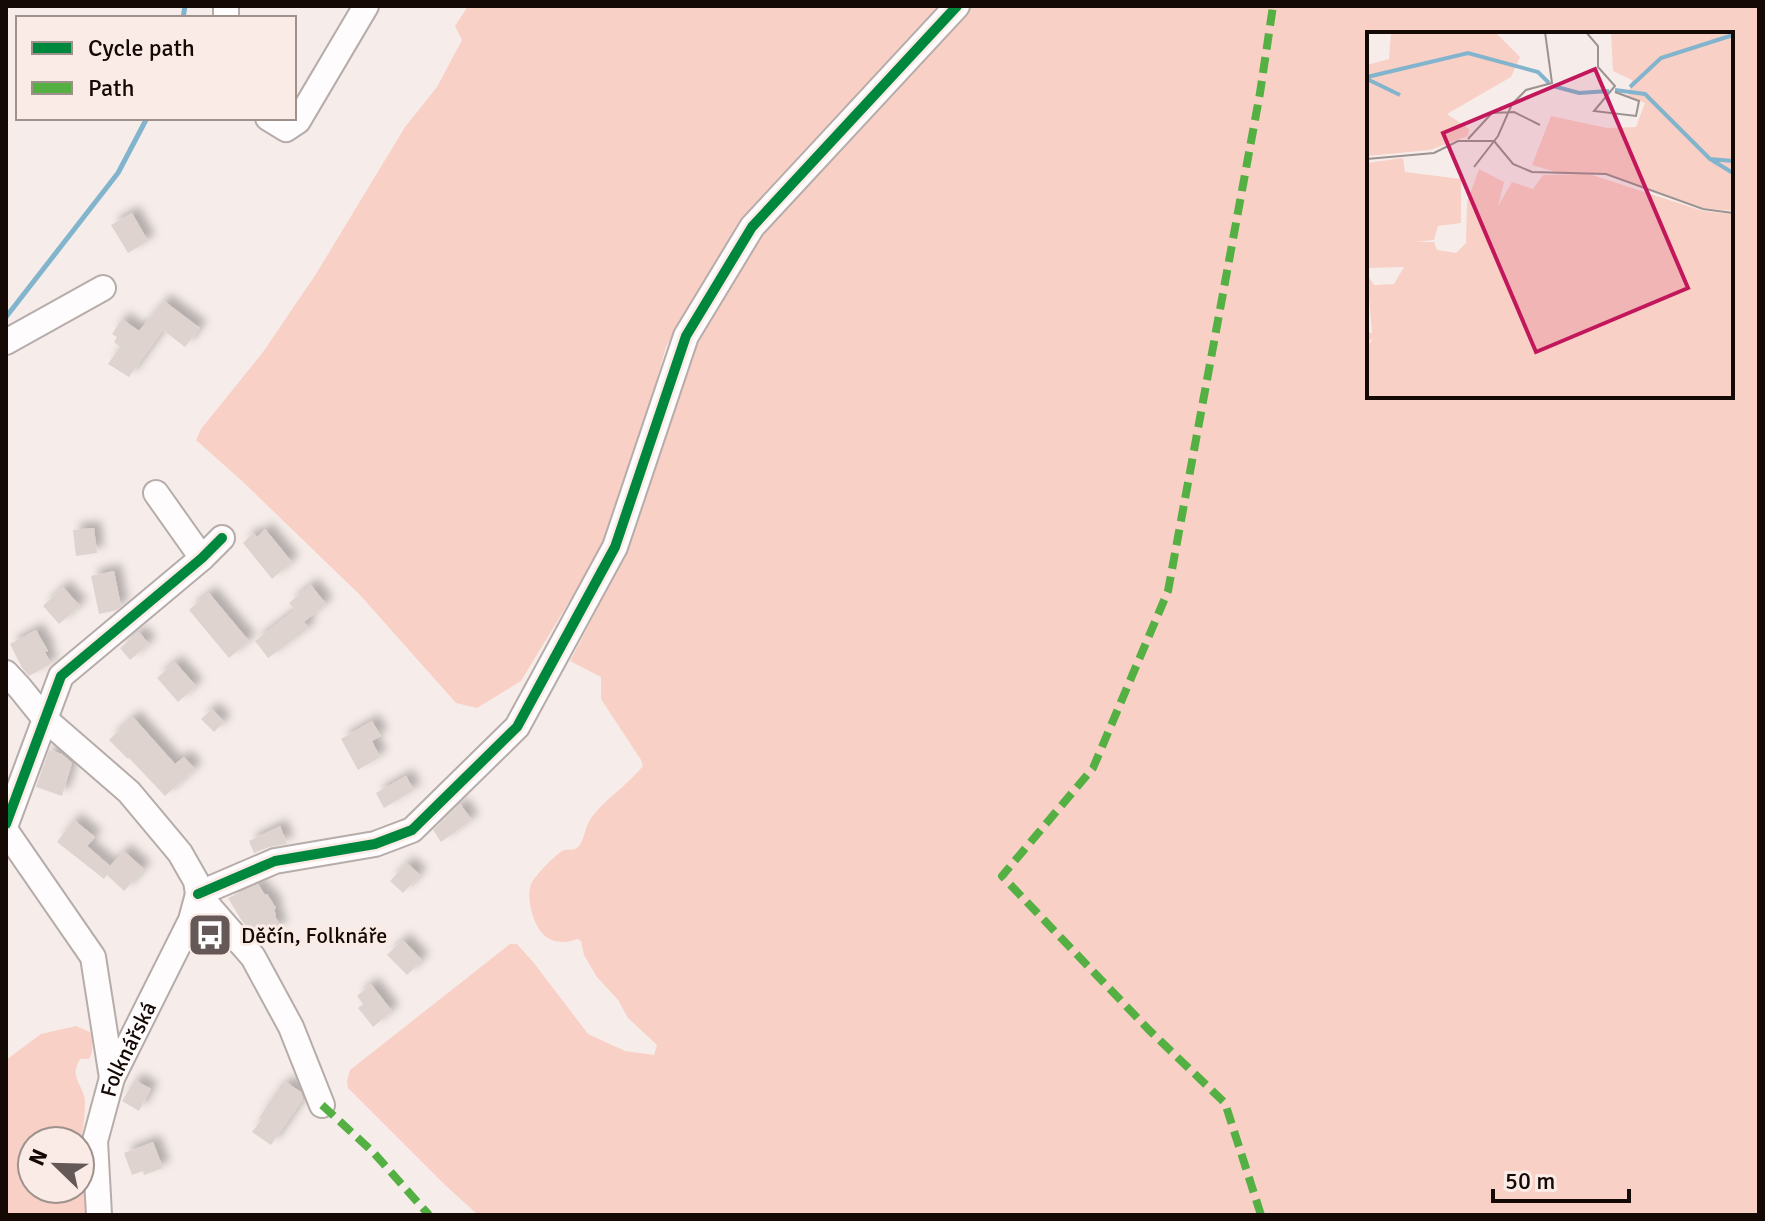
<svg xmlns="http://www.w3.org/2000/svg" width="1765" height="1221" font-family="Signika,sans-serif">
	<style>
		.green { fill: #f9d0c5; fill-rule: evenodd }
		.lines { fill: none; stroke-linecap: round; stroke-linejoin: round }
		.stream { stroke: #82b5cd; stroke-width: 5 }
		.building { fill: #ded3cf; filter: url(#shadow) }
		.minor-casing { stroke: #b6aca9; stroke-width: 28 }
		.minor { stroke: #fefcfc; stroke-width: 24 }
		.quiet { stroke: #55b044; stroke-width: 8; stroke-dasharray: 16 8; stroke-linecap: butt }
		.cycleway-casing { stroke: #faebe6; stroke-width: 15 }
		.cycleway { stroke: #00873e; stroke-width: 10 }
		.labels { text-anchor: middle; stroke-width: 6; stroke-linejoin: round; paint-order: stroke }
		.poi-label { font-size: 22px; fill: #150906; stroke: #faebe6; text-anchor: start }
		.street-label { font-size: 22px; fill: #150906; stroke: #faebe6 }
		.inset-river { fill: none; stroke: #82b5cd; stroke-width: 4 }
		.inset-road { fill: none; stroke: #9c928f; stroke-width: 2 }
		.view { fill: #c2185b; fill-opacity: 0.15; stroke: #c2185b; stroke-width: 4 }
		.inset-edge { fill: none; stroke: #150906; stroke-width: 4 }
	</style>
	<defs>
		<filter id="shadow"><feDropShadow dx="7" dy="-7" stdDeviation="4" flood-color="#0004"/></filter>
	</defs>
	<rect width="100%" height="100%" fill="#f6edea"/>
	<path class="green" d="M 468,6 L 940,6 L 743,220 L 666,347 L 631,470 L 606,541 L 521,681 L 477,708 L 456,703 L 360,595 L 242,481 L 196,440 L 201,429 L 263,352 L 316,274 L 405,127 L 437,87 L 462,40 L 455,26 Z
		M 973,6 L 1759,6 L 1759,1215 L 478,1215 L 445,1185 L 348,1088 L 347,1081 L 350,1070 L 510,944 L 517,944 L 534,963 L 588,1034 L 625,1051 L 654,1055 L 657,1045 L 628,1018 L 618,1000 L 597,977 L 584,955 L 581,941 L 577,939 C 566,944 551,943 543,934 C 533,924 525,896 532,882 C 537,874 553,857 562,851 C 568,848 574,852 579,846 C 585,838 585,826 591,818 C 606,798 628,785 643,766 L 641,760 L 601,699 L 601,677 L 570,661 L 627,552 L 697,341 L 762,234 ZM 1369,34 L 1731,34 L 1731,396 L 1369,396 Z
		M 76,1026 L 90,1032 C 93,1041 94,1050 89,1059 L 80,1059 C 68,1079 85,1085 85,1103 C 85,1118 82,1134 80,1149 L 80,1141 L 32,1141 L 32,1189 L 80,1189 L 80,1153 L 87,1215 L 6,1215 L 6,1060 L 41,1034 Z"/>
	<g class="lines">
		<path class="stream" d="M 183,18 L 185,6
			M 6,317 L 118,173 L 147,118"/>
	</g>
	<path class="building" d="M 132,213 L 148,241 L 128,253 L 111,225 Z
		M 164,301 L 200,328 L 185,347 L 163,330 L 129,377 L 108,364 L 120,347 L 114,342 L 117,337 L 112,334 L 122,319 L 139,331 Z
		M 94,528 L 97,553 L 76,556 L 73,530 Z
		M 265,529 L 292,562 L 272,579 L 243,543 L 253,533 L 257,537 Z
		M 114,571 L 121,606 L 117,610 L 99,614 L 91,576 Z
		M 311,585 L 326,604 L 304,622 L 309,628 L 268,658 L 255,641 L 295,610 L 289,603 Z
		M 63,587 L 80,606 L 59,624 L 43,606 Z
		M 209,593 L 249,641 L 229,658 L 189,610 Z
		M 36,630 L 48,651 L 45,652 L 51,664 L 29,676 L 22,668 L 10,644 Z
		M 139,632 L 149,644 L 130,660 L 120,648 Z
		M 175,662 L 196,686 L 178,702 L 157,678 Z
		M 212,709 L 224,722 L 214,732 L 201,719 Z
		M 133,717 L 175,764 L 184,757 L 195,769 L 165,796 L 129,758 L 128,759 L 109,740 Z
		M 372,721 L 381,736 L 372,741 L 380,757 L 358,770 L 341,739 Z
		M 49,750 L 62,754 L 72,763 L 62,796 L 36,787 Z
		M 406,776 L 414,790 L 384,808 L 376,793 Z
		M 460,804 L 472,820 L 441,842 L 433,830 Z
		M 74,820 L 95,837 L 87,846 L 110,866 L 124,851 L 144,869 L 124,891 L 107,875 L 104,879 L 57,842 Z
		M 280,826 L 287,844 L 269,847 L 254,853 L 249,841 Z
		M 407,863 L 420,875 L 403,893 L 390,881 Z
		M 258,884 L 265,895 L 267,894 L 276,908 L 274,910 L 276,915 L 275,916 L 281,927 L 258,940 L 242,921 L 228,898 Z
		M 403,940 L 422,960 L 407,975 L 387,955 Z
		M 371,984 L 392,1011 L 373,1027 L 358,1008 L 363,1004 L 357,996 Z
		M 135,1080 L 151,1089 L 139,1111 L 122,1101 Z
		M 286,1082 L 301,1092 L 303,1099 L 271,1145 L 252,1132 L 261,1120 L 259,1118 L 279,1088 L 282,1089 Z
		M 153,1142 L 163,1168 L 144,1175 L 143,1171 L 132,1175 L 124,1153 Z"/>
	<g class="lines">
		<g class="minor-casing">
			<g id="minor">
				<path d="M 226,18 L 226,6"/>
				<path d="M 268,118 L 286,129 L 298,121 L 366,6"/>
				<path d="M 6,342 L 103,288"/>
				<path d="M 156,493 L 202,558"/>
				<path d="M 6,673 L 20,688 L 45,719 L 129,792 L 180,853 L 196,881 L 198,894 L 253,957 L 291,1027 L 322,1105"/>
				<path d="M 6,824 L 61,676 L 202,558 L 222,538"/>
				<path d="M 6,831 L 93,957 L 112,1078"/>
				<path d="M 198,894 L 275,861 L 375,844 L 412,830 L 517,727 L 615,547 L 686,336 L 752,227 L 957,6"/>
				<path id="s1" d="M 99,1215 L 95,1141 L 112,1078 L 191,920 L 198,894"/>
			</g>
		</g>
		<use href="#minor" class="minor"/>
		<path class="quiet" d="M 322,1105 L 373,1152 L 429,1215
			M 1261,1215 L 1225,1103 L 1149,1030 L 1002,876 L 1093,768 L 1168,591 L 1260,93 L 1273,6"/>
		<g class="cycleway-casing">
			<path id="cycleway" d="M 6,824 L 61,676 L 202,558 L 222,538
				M 198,894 L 275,861 L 375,844 L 412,830 L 517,727 L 615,547 L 686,336 L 752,227 L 957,6"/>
		</g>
		<use href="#cycleway" class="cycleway"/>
	</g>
	<defs>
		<g id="bus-square" transform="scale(2.3)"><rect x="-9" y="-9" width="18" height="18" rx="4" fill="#645956" stroke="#faebe6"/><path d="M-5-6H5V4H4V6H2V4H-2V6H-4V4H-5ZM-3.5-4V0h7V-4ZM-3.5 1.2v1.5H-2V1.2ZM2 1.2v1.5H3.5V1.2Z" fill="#fff"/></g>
	</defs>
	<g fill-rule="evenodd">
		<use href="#bus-square" x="210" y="935"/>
	</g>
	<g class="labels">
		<g class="poi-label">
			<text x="241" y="943">Děčín, Folknáře</text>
		</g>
		<g class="street-label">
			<text dy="8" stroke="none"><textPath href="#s1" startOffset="172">Folknářská</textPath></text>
		</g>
	</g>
	<g transform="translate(1367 32)">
		<rect width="366" height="366" fill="#f6edea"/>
		<path d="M 24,0 L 130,2 L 153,25 L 144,45 L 80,82 L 102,97 L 101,104 L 63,118 L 0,124 L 0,33 L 22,27 ZM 366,0 L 366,179 L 336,176 L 239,141 L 192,141 L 165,133 L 184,84 L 240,96 L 269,95 L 278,71 L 261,64 L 265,48 L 246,39 L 244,1 ZM 36,126 L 38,140 L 94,147 L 94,191 L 71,194 L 67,208 L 48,210 L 67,210 L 70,218 L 89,221 L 99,211 L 100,170 L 112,137 L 137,150 L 131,174 L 145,150 L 166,157 L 176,143 L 222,142 L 336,179 L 366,182 L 366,366 L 0,366 L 0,314 L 6,307 L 0,309 L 0,300 L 5,301 L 0,242 L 7,253 L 27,252 L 37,235 L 0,236 L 0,131 Z" fill="#f9d0c5"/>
		<path class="inset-river" d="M 0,45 L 101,21 L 171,40 L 182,51M 0,47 L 33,63M 186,54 L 212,61 L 242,59M 263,55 L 294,26 L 366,3M 248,58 L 278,62 L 343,127 L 366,129M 343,127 L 366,141"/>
		<path class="inset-road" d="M 219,0 L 231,14 L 231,35 L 248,54 L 227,79 L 269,84 L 272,69 L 248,60M 101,107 L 125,81 L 147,80 L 173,93M 127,109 L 146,132 L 165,140 L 239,142 L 336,177 L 366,181M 0,127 L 67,121 L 91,109 L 127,109M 107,135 L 131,104 L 145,72 L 159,58 L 185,51 L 178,0"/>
		<path class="view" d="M 228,37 L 321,256 L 169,320 L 76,101 Z"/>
		<rect width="366" height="366" class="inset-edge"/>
	</g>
	<rect width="1765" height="1221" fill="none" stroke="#150906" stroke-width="16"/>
	<rect x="16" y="16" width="280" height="104" fill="#faebe6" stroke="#9e918c" stroke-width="2"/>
	<rect x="32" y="42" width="40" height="12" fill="#00873e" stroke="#9e918c" stroke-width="2"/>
	<text x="88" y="56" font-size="24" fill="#150906">Cycle path</text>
	<rect x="32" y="82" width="40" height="12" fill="#55b044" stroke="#9e918c" stroke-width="2"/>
	<text x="88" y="96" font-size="24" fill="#150906">Path</text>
	<g transform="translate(56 1165) rotate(293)"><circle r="38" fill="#faebe6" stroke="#9e918c" stroke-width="2"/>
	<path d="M0-6L14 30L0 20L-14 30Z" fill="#645956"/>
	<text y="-12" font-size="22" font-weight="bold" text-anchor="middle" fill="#150906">N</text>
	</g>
	<path d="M1493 1189v12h136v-12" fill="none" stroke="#150906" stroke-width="4"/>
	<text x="1505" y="1189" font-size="24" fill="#150906" stroke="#faebe6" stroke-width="6" paint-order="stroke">50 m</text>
</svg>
